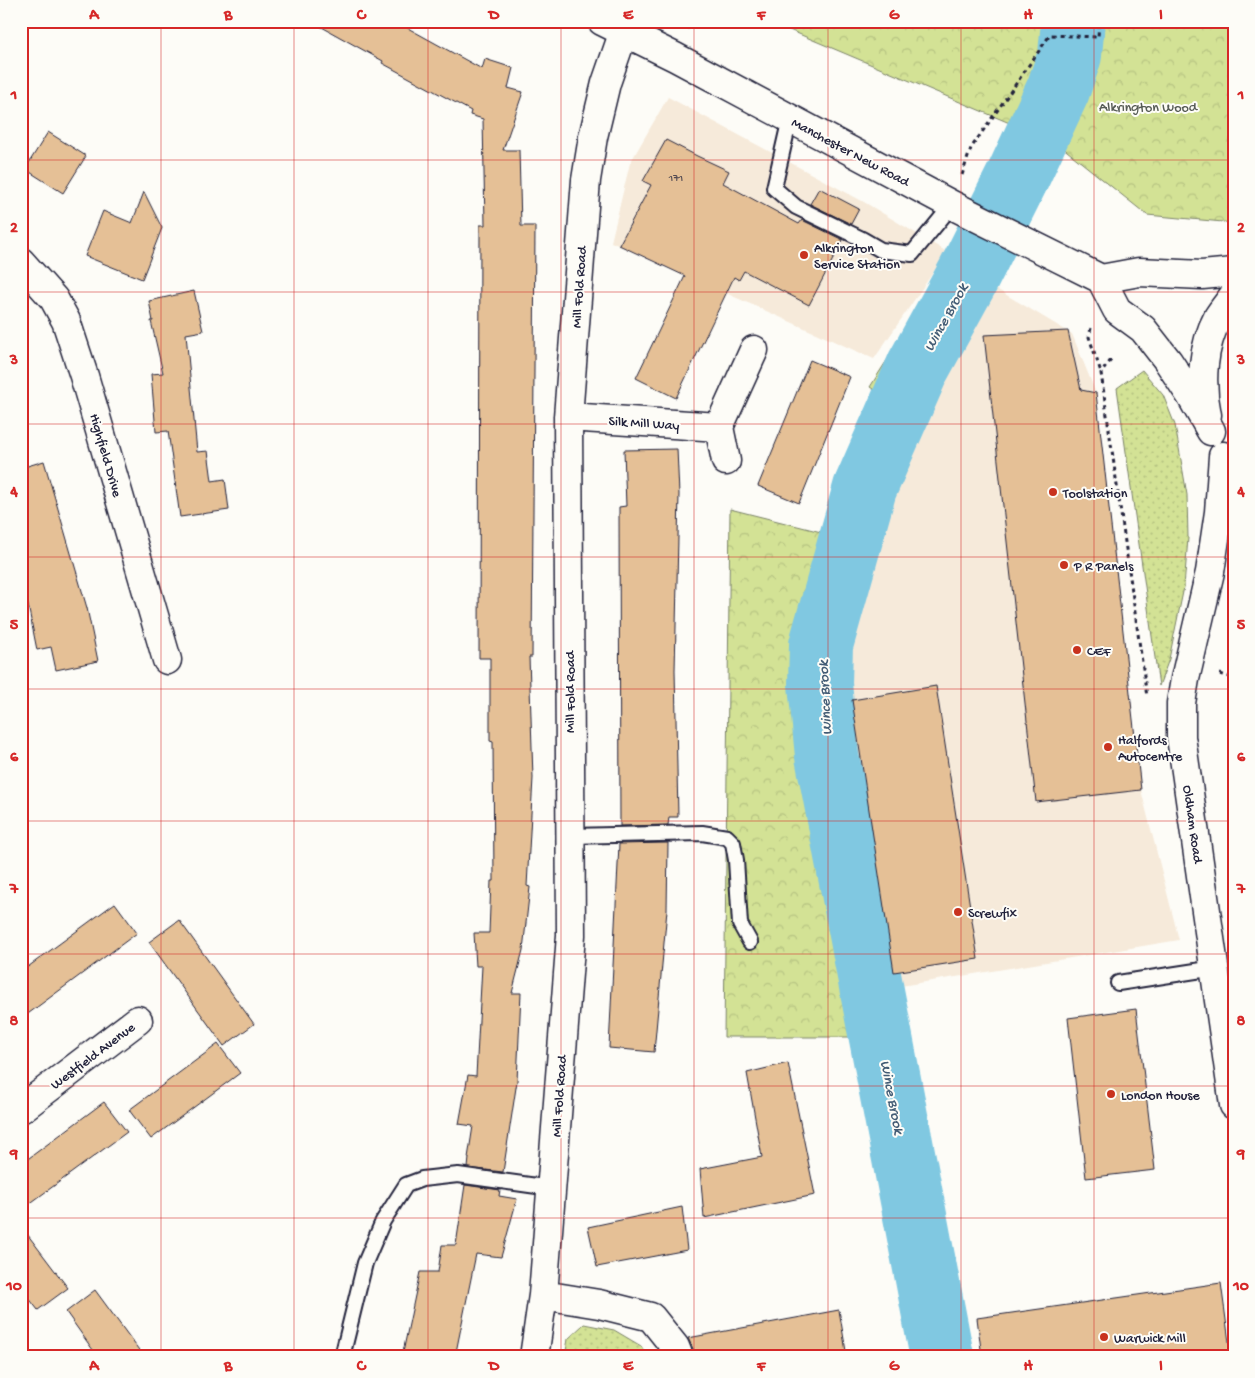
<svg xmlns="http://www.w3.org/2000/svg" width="1255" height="1378" font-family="'Gochi Hand',sans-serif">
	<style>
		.built { fill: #f6eada }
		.grass { fill: url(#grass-dots); stroke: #7a8268 }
		.forest { fill: url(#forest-crowns); stroke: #7a8268 }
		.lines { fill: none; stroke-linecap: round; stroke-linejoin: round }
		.river { stroke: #80c8e1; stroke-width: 64 }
		.building { fill: #e5c096; stroke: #22223b }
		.service-casing { stroke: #22223b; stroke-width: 18 }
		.minor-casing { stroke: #22223b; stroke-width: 31 }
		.primary-casing { stroke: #22223b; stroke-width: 31 }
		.path { stroke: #22223b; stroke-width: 3; stroke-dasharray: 4 4; stroke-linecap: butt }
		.service { stroke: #fdfcf7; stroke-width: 14 }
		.minor { stroke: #fdfcf7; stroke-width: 28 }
		.primary { stroke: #fdfcf7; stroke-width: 28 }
		.grid { fill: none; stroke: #d62828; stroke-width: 1; stroke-opacity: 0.55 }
		.poi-dot { fill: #c8321e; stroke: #fdfcf7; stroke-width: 2 }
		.labels { text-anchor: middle; stroke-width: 4; stroke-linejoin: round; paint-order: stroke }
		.number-label { font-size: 11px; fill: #534a52 }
		.park-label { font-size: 14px; fill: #575c56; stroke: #fdfcf7 }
		.street-label { font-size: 14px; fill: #22223b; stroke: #fdfcf7 }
		.poi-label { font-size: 14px; fill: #22223b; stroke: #fdfcf7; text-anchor: start }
		.water-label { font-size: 15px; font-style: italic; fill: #435c75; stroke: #fdfcf7 }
		.neatline { fill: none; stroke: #d62828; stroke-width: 2 }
		.grid-label { font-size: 16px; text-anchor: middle; font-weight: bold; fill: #d62828 }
	</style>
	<defs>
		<pattern id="grass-dots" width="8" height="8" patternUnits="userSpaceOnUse" patternTransform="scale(1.25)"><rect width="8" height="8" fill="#d3e295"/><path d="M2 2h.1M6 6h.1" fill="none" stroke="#b5c281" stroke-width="1.8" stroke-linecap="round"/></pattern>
		<pattern id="forest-crowns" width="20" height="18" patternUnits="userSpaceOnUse" patternTransform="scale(1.25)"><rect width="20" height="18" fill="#d3e295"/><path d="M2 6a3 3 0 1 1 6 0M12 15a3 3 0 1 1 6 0" fill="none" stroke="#b5c281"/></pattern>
	</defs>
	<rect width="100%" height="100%" fill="#fdfcf7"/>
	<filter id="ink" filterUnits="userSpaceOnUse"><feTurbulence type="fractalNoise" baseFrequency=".02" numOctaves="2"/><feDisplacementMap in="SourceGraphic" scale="10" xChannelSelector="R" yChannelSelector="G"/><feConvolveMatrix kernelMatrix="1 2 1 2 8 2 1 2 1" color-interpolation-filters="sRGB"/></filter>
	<g filter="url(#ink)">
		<path class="built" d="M 668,97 L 864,202 L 947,252 L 874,359 L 611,242 L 630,163 Z
			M 978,278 L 1072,334 L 1096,393 L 1141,790 L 1179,940 L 895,987 L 840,684 L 857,562 L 893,449 Z"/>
		<path class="grass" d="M 1142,370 L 1163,395 L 1175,425 L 1187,495 L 1188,538 L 1184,587 L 1169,659 L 1159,686 L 1117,388 Z
			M 584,1324 L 614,1330 L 641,1346 L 648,1357 L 565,1357 L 568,1339 Z"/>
		<path class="forest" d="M 768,21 L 1234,21 L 1234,223 L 1147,215 L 1057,143 Z
			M 949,262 L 973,278 L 926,368 L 875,485 L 836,629 L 833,707 L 839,769 L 884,998 L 897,1001 L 958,1357 L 921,1357 L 870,1037 L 724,1037 L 730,509 L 837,536 L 892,402 L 870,387 Z"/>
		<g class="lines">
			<path class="river" d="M 942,1357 L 827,756 L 820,684 L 821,645 L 865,488 L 918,367 L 968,276 L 1018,176 L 1058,90 L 1070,55 L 1073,21"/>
		</g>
		<path class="building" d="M 311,21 L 395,21 L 482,69 L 485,59 L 513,68 L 508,88 L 523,92 L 503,150 L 519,150 L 521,226 L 535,226 L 532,657 L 529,657 L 533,778 L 527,886 L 530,887 L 523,950 L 512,993 L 521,993 L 517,1081 L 503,1172 L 468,1168 L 469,1158 L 468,1158 L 473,1126 L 459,1124 L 468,1075 L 476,1076 L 482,966 L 476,966 L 474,933 L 489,933 L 491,881 L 494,881 L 493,742 L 490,741 L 490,658 L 479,658 L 480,225 L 485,225 L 483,119 L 470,115 L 471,111 L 382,63 L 383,61 Z
			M 48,132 L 86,156 L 63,193 L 25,169 Z
			M 666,140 L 697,156 L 729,171 L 723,183 L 799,224 L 802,220 L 843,240 L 809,305 L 744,271 L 739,280 L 734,277 L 676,398 L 636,378 L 685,276 L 619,245 L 651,185 L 643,181 Z
			M 819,188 L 859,209 L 851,224 L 810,204 Z
			M 144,192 L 162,228 L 142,279 L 85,256 L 103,211 L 132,223 Z
			M 194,291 L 203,331 L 186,334 L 197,452 L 208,451 L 212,481 L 225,479 L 229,510 L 180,517 L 168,431 L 156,432 L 151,374 L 163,373 L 151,321 L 153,321 L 149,301 Z
			M 1068,331 L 1081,390 L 1096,393 L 1141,790 L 1036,802 L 984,335 Z
			M 810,360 L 850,377 L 799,503 L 758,486 Z
			M 677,449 L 679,494 L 675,670 L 678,817 L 669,817 L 668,825 L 620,826 L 619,507 L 626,506 L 624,450 Z
			M 44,461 L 87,608 L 98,661 L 56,670 L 51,647 L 37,650 L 28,605 L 21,581 L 21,468 Z
			M 936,686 L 978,959 L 894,972 L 852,700 Z
			M 668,843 L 667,910 L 654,1052 L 609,1048 L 619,844 Z
			M 115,903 L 137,933 L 21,1019 L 21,972 Z
			M 179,920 L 254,1024 L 224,1046 L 149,942 Z
			M 1136,1009 L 1155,1170 L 1086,1178 L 1068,1018 Z
			M 218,1044 L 240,1073 L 151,1139 L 129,1110 Z
			M 788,1063 L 815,1195 L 704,1218 L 700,1169 L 762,1157 L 747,1073 Z
			M 104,1102 L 127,1132 L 21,1210 L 21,1164 Z
			M 465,1185 L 500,1190 L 499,1196 L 517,1199 L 501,1257 L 476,1254 L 455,1357 L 402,1357 L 420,1272 L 438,1272 L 442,1245 L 456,1245 Z
			M 682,1207 L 687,1250 L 597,1267 L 588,1227 Z
			M 21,1226 L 68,1288 L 38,1310 L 21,1288 Z
			M 1221,1283 L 1231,1357 L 982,1357 L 977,1318 Z
			M 95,1290 L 128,1335 L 144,1357 L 98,1357 L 66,1312 Z
			M 839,1310 L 847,1357 L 694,1357 L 694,1351 L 688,1338 Z"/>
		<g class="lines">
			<g class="service-casing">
				<path id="service" d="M 790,118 L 774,188 L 796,207 L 862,239 L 881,250 L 912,254 L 952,205
					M 570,836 L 702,833 L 727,837 L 733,843 L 736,860 L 740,924 L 750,942
					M 1118,983 L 1215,968
					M 342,1357 L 365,1263 L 383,1221 L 406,1185 L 422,1179 L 458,1175 L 551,1188"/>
			</g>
			<g class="minor-casing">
				<path id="minor" d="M 21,262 L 54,299 L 66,321 L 84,376 L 167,660
					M 568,417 L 719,427
					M 726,461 L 719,427 L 754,350
					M 21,1109 L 138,1020
					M 543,1295 L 599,1304 L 651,1317 L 675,1347 L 679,1357
					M 534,1357 L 543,1295 L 571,935 L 568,417 L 586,180 L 593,137 L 606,83 L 624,31"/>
			</g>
			<g class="primary-casing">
				<path id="primary" d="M 602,21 L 675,57 L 952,205 L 1101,279 L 1117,310 L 1143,329 L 1168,361 L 1191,396 L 1211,431
					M 1101,279 L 1139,272 L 1202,275 L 1234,272
					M 1207,415 C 1200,383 1202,347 1218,317 C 1223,309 1229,302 1234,295
					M 1223,456 L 1219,512 L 1210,572 L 1185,679 L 1181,703 L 1181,737 L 1234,1105"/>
			</g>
			<path class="path" d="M 687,29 L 690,21
				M 962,175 L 971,148 L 1050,35 L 1098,37 L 1099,21
				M 1091,328 L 1089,337 L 1101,372
				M 1111,360 L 1101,373 L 1147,697
				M 1220,674 L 1234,678"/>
			<use href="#service" class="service"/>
			<use href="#minor" class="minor"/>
			<use href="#primary" class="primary"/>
		</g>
	</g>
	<path class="grid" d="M 161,21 L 161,1357M 294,21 L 294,1357M 428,21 L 428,1357M 561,21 L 561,1357M 694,21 L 694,1357M 828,21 L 828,1357M 961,21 L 961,1357M 1094,21 L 1094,1357M 21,160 L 1234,160M 21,292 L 1234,292M 21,424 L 1234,424M 21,557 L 1234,557M 21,689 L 1234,689M 21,821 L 1234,821M 21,954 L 1234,954M 21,1086 L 1234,1086M 21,1218 L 1234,1218"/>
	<g class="poi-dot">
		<circle cx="804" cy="255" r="5"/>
		<circle cx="1053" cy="492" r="5"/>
		<circle cx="1064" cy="565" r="5"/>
		<circle cx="1077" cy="650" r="5"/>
		<circle cx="1108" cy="747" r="5"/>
		<circle cx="958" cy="912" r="5"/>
		<circle cx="1111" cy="1094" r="5"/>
		<circle cx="1104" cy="1337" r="5"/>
	</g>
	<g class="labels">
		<g class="number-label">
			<text x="676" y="181">171</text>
		</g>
		<g class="park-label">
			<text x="1148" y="111">Alkrington Wood</text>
		</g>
		<g class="street-label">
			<text transform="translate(851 151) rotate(28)" y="5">Manchester New Road</text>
			<text transform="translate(578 287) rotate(-86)" y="5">Mill Fold Road</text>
			<text transform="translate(644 422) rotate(4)" y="5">Silk Mill Way</text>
			<text transform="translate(107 455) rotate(74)" y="5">Highfield Drive</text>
			<text transform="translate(569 692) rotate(-90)" y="5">Mill Fold Road</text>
			<text transform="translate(1194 824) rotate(82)" y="5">Oldham Road</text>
			<text transform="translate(92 1055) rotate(-37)" y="5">Westfield Avenue</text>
			<text transform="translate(558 1096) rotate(-86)" y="5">Mill Fold Road</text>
		</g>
		<g class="poi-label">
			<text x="814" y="252">Alkrington<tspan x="814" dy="16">Service Station</tspan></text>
			<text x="1063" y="497">Toolstation</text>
			<text x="1074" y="570">P R Panels</text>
			<text x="1087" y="655">CEF</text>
			<text x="1118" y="744">Halfords<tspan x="1118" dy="16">Autocentre</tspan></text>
			<text x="968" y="917">Screwfix</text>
			<text x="1121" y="1099">London House</text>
			<text x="1114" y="1342">Warwick Mill</text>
		</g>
		<g class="water-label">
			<text transform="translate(945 317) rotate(-61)" y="5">Wince Brook</text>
			<text transform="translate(824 698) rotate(-93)" y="5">Wince Brook</text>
			<text transform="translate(893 1097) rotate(79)" y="5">Wince Brook</text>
		</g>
	</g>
	<rect width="1255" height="1378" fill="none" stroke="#fdfcf7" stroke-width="55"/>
	<rect x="28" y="28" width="1200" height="1322" class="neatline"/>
	<g class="grid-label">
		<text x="94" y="19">A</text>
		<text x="228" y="19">B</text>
		<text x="361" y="19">C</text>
		<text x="494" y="19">D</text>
		<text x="628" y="19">E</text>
		<text x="761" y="19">F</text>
		<text x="894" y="19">G</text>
		<text x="1028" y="19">H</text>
		<text x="1161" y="19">I</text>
		<text x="14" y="99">1</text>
		<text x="1241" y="99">1</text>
		<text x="14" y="232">2</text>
		<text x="1241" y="232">2</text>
		<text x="14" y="364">3</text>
		<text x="1241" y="364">3</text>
		<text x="14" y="496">4</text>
		<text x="1241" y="496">4</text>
		<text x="14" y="629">5</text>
		<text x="1241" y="629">5</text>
		<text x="14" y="761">6</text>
		<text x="1241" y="761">6</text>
		<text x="14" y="893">7</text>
		<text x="1241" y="893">7</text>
		<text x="14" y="1025">8</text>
		<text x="1241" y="1025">8</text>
		<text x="14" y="1158">9</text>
		<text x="1241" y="1158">9</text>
		<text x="14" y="1290">10</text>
		<text x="1241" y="1290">10</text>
		<text x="94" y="1370">A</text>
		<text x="228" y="1370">B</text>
		<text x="361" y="1370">C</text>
		<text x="494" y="1370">D</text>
		<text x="628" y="1370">E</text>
		<text x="761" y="1370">F</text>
		<text x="894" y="1370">G</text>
		<text x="1028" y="1370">H</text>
		<text x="1161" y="1370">I</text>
	</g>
</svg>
